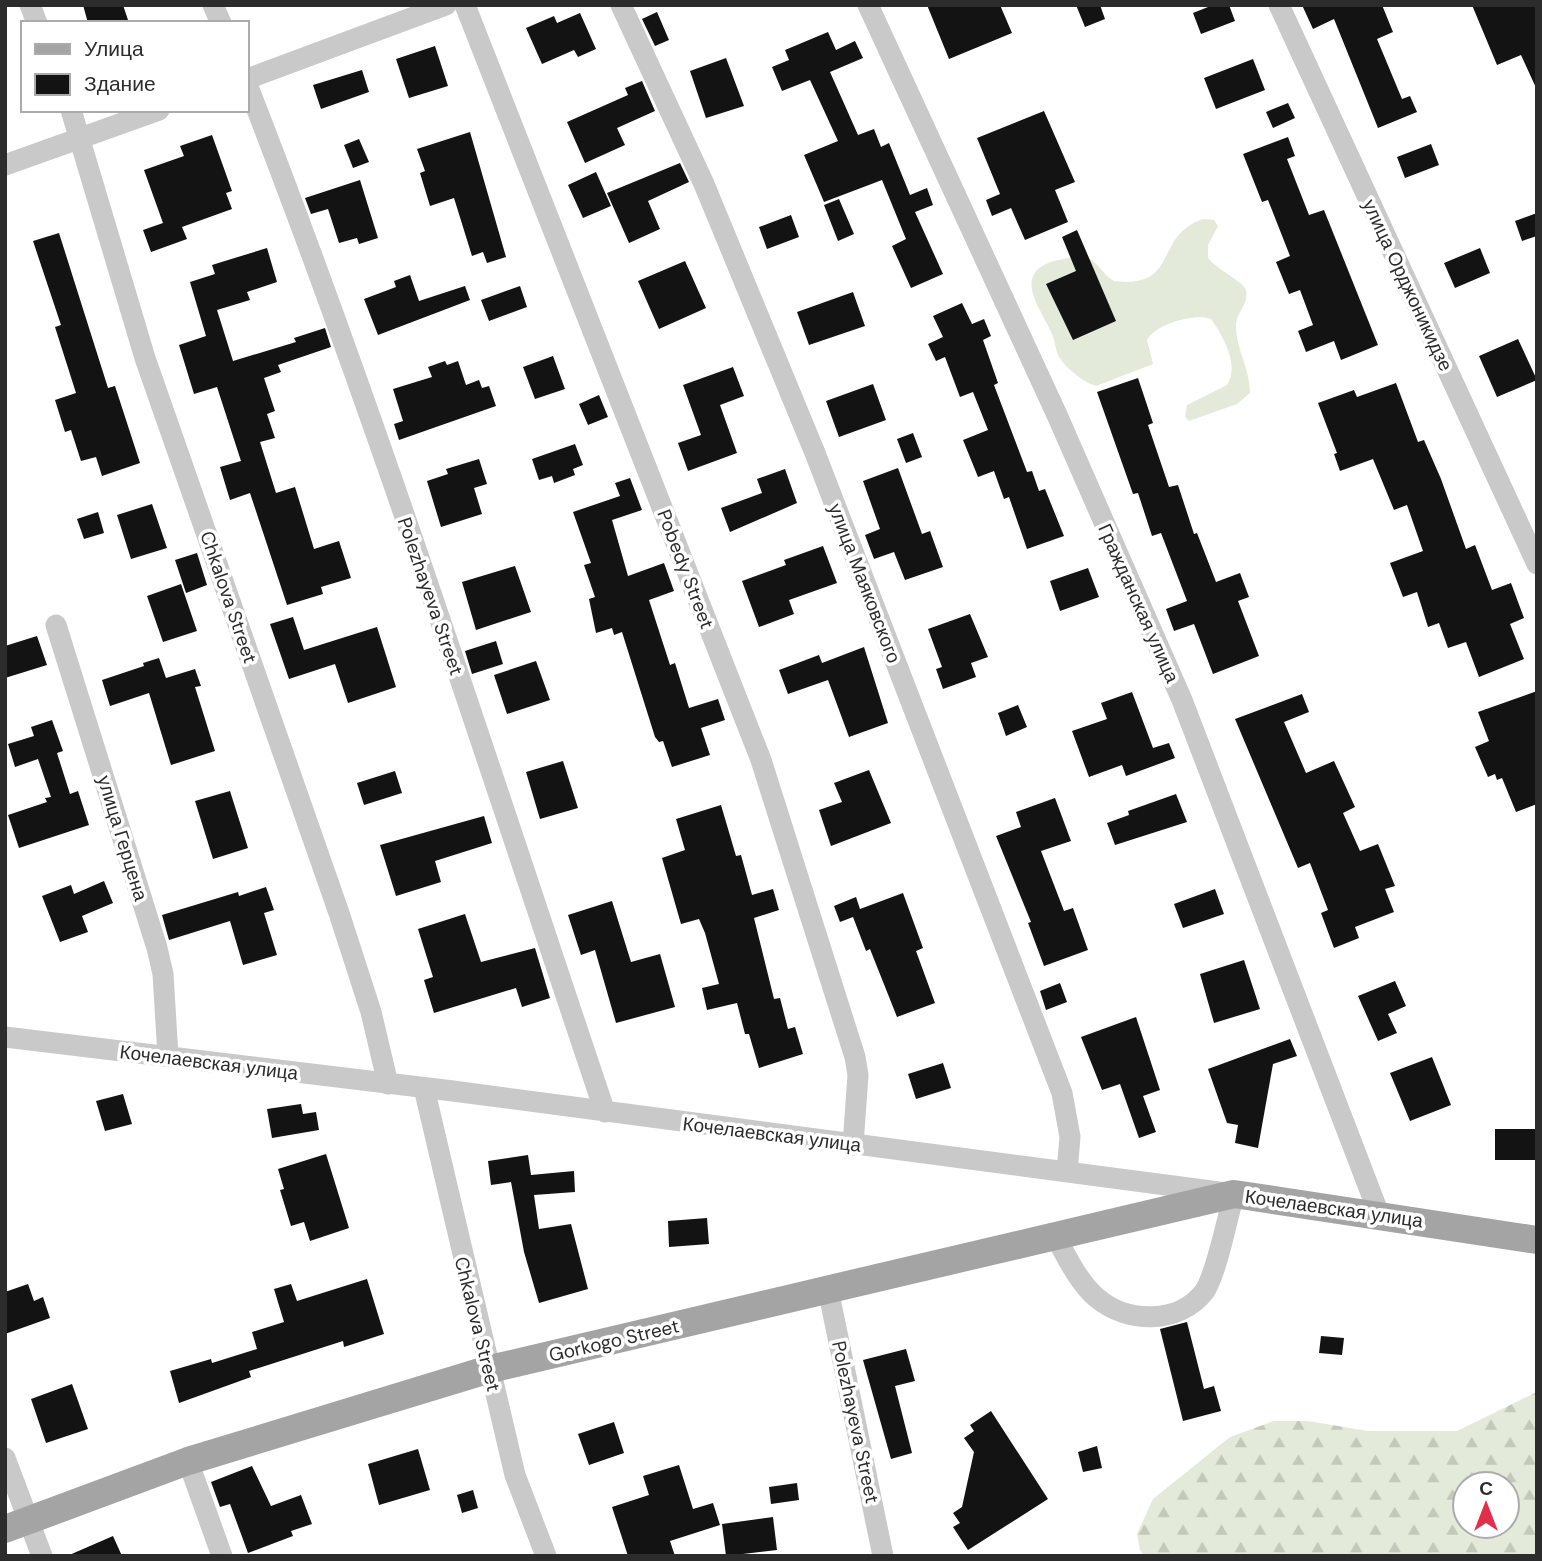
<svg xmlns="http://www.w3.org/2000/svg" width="1542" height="1561" font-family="'DM Sans',sans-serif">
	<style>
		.forest { fill: url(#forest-firs); fill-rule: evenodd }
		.garden { fill: #e3ead9 }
		.building { fill: #131313 }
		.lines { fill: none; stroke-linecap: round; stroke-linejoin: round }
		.minor { stroke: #c9c9c9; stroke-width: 21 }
		.major { stroke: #a4a4a4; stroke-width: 28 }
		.labels { text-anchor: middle; stroke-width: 7; stroke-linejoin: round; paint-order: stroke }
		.street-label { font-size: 19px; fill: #2c2c2c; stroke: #fff }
	</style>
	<defs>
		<pattern id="forest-firs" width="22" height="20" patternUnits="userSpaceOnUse" patternTransform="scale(1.75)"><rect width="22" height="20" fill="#e3ead9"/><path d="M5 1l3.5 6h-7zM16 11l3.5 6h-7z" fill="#c3c9ba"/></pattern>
	</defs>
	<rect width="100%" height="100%" fill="#fff"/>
	<path class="forest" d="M 1537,1392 L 1537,1556 L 1144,1556 L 1140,1550 L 1137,1534 L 1153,1499 L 1230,1437 L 1274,1421 L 1308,1421 L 1368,1431 L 1457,1431 ZM 1465,1484 L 1507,1484 L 1507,1526 L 1465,1526 Z"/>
	<path class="garden" d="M 1203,219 L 1214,220 L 1218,226 L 1208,245 L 1208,258 C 1217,269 1241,281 1245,288 C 1251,302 1237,311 1236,324 C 1235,347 1250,368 1250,393 L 1237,404 L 1189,421 L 1185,417 L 1187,405 L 1227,385 C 1240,365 1223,336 1211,319 C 1194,313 1156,324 1147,340 L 1153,364 L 1096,386 C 1083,382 1064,367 1058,355 C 1055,348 1055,340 1052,334 C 1041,308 1009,272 1058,260 C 1065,259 1078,255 1085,257 C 1097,260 1103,275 1114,281 C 1180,289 1153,236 1203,219 Z"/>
	<path class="building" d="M 83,5 L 123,5 L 129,23 L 88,23 Z
		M 927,5 L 1000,5 L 1012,33 L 949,59 Z
		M 1076,5 L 1100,5 L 1105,19 L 1085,27 Z
		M 1213,5 L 1229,5 L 1235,21 L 1201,34 L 1193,13 Z
		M 1302,5 L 1382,5 L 1393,32 L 1377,39 L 1402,99 L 1410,96 L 1417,112 L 1378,128 L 1334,19 L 1313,29 Z
		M 1472,5 L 1537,5 L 1537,90 L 1521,55 L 1497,65 Z
		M 657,12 L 669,40 L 655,46 L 642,19 Z
		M 580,13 L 596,49 L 578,57 L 574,50 L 542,64 L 526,28 L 554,16 L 557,23 Z
		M 828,32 L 836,50 L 855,41 L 863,58 L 830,72 L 858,135 L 874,129 L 881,147 L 889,143 L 910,195 L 927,188 L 933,205 L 915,212 L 943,274 L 911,288 L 892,246 L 906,239 L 882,180 L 824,202 L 804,155 L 838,141 L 810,80 L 782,91 L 772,67 L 789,60 L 785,50 Z
		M 435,46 L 448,86 L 409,98 L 396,59 Z
		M 726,58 L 744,106 L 706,118 L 690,71 Z
		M 1253,59 L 1265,90 L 1216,109 L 1204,78 Z
		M 362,70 L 369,92 L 321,109 L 313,85 Z
		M 642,81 L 655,111 L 617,128 L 625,145 L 585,163 L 567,122 L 628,95 L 625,88 Z
		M 1288,103 L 1295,118 L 1273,128 L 1266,112 Z
		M 1044,111 L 1075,182 L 1055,190 L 1068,222 L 1025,240 L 1011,208 L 992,216 L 986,200 L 1000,194 L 977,138 Z
		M 470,132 L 506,257 L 487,263 L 483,252 L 472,256 L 454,198 L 430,206 L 420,173 L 425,171 L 417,149 Z
		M 212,135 L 232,191 L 226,193 L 232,209 L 182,227 L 187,239 L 151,252 L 143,230 L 163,223 L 144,170 L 184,156 L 180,146 Z
		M 1288,137 L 1295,156 L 1287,159 L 1309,215 L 1324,210 L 1378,345 L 1341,360 L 1334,341 L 1306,352 L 1298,331 L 1313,325 L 1300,290 L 1289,294 L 1276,262 L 1290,256 L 1268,200 L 1262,202 L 1243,154 Z
		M 359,139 L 369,162 L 353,168 L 344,145 Z
		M 1431,144 L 1439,165 L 1405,178 L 1397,157 Z
		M 680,163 L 689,182 L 648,201 L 660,229 L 629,243 L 607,193 Z
		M 596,172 L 611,206 L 583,218 L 568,185 Z
		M 360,180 L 378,238 L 359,244 L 357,238 L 339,243 L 328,209 L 311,214 L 305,198 Z
		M 839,199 L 854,234 L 838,241 L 824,205 Z
		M 1537,213 L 1537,236 L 1522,241 L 1515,221 Z
		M 791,215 L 799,237 L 767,249 L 759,227 Z
		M 1077,230 L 1116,321 L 1073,340 L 1046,284 L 1076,271 L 1062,237 Z
		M 59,233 L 108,388 L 115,386 L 140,463 L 102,476 L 96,457 L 81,461 L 71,430 L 65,432 L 55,400 L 76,393 L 55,327 L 61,325 L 33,241 Z
		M 267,248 L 277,282 L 247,292 L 250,300 L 217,310 L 233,361 L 296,342 L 294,338 L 325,328 L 331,347 L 278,365 L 281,372 L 264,378 L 275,411 L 267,414 L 275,438 L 260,442 L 276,493 L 295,487 L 314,549 L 339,541 L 351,578 L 321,587 L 323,594 L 287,605 L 250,493 L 230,500 L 220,467 L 241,461 L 217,387 L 194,394 L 179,345 L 206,336 L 190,282 L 215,274 L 212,265 Z
		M 1480,248 L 1490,273 L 1455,288 L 1444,263 Z
		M 685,261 L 706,308 L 659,329 L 638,281 Z
		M 410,275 L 419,301 L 465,286 L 470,300 L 378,335 L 364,299 L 396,287 L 394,281 Z
		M 520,286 L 527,307 L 489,321 L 481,300 Z
		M 853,292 L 865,326 L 809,345 L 797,312 Z
		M 962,303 L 972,324 L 984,319 L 991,336 L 983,340 L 998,383 L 994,385 L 1027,472 L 1032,471 L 1039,491 L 1045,489 L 1064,536 L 1027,549 L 1009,497 L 1004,499 L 994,471 L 978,477 L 963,440 L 988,430 L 973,392 L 960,397 L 945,357 L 936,361 L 928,344 L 943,337 L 933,316 Z
		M 1518,339 L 1537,380 L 1497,397 L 1479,356 Z
		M 553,356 L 565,389 L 535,399 L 523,367 Z
		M 445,361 L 447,365 L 458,361 L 466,385 L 479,380 L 482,388 L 489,386 L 496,406 L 399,440 L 394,424 L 403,421 L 393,389 L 432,377 L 428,367 Z
		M 733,367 L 744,396 L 720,405 L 737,453 L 688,471 L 678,443 L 701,435 L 683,385 Z
		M 1138,378 L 1153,423 L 1148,425 L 1169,487 L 1178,485 L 1194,534 L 1197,533 L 1216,582 L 1240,573 L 1249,597 L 1238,601 L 1259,656 L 1213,674 L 1194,624 L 1174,631 L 1166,609 L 1187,601 L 1161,533 L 1152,536 L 1138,493 L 1133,494 L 1097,392 Z
		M 1396,383 L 1418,442 L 1424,440 L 1441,479 L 1466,549 L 1475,545 L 1492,590 L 1511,583 L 1524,618 L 1510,624 L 1524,659 L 1479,677 L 1466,642 L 1448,648 L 1439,623 L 1428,627 L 1417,592 L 1403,597 L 1390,563 L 1423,551 L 1407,505 L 1394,510 L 1373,459 L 1340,471 L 1334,454 L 1337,453 L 1318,403 L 1354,390 L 1357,397 Z
		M 873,384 L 886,420 L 839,437 L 826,401 Z
		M 599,395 L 608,417 L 588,425 L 579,404 Z
		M 913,433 L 922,457 L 906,463 L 897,439 Z
		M 575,444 L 583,465 L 573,469 L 575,475 L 554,483 L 552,476 L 539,480 L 532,459 Z
		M 479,459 L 487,484 L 474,488 L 482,514 L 441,527 L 427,481 L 448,474 L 446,469 Z
		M 898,468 L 922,534 L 930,531 L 943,567 L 905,580 L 894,552 L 874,559 L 865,535 L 880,529 L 863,481 Z
		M 785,469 L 797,503 L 730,532 L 721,508 L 762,493 L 757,479 Z
		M 630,478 L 642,510 L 612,520 L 628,576 L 664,563 L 674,591 L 649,600 L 670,665 L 675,663 L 689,708 L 718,699 L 725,720 L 701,728 L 710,755 L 672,767 L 663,741 L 659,742 L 655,737 L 622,632 L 614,635 L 612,628 L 596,633 L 589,599 L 595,597 L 584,565 L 591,563 L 573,512 L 620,496 L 615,483 Z
		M 152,504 L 167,548 L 131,559 L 117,515 Z
		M 98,512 L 104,533 L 84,539 L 77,519 Z
		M 823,546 L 837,583 L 789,600 L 794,614 L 759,627 L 742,581 L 786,565 L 784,560 Z
		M 197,553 L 207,585 L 186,593 L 175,560 Z
		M 515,566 L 531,612 L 476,630 L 462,582 Z
		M 1088,568 L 1099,597 L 1060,611 L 1050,581 Z
		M 181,584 L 197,631 L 163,642 L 147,596 Z
		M 970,614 L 988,657 L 971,663 L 976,677 L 943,689 L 936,669 L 942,667 L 928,629 Z
		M 293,617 L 304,650 L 377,627 L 396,687 L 348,703 L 335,664 L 289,679 L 270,624 Z
		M 37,636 L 47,665 L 5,678 L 5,646 Z
		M 496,641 L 503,664 L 472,674 L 465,651 Z
		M 864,647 L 888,723 L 849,737 L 828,680 L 788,694 L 779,670 L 819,655 L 822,663 Z
		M 159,658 L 166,678 L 195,669 L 201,686 L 195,687 L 215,751 L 171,765 L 149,693 L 110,706 L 102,680 L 144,666 L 143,663 Z
		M 536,661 L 550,700 L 507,714 L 494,675 Z
		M 1537,691 L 1537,804 L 1516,812 L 1502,778 L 1497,780 L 1495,774 L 1488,777 L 1475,747 L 1489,741 L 1478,712 Z
		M 1132,692 L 1153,748 L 1169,743 L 1175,758 L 1126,776 L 1122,765 L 1089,777 L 1072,731 L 1107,719 L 1101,703 Z
		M 1302,694 L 1309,712 L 1284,722 L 1306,773 L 1334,761 L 1355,807 L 1343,813 L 1360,851 L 1378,844 L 1395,886 L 1385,889 L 1394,912 L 1355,927 L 1359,938 L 1334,948 L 1321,913 L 1328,910 L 1310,863 L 1298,868 L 1235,719 Z
		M 1018,705 L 1027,727 L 1006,736 L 998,713 Z
		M 52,720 L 63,751 L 57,753 L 70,794 L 78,791 L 89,825 L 19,848 L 8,815 L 47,802 L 45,798 L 51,797 L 38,759 L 15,767 L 8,744 L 34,736 L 31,727 Z
		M 563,761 L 578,808 L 540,819 L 526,772 Z
		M 869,770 L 891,823 L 831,846 L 819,810 L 842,802 L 834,783 Z
		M 395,771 L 402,793 L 364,805 L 357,783 Z
		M 230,791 L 248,848 L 213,859 L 195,801 Z
		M 1176,794 L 1187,822 L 1115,845 L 1107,823 L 1129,815 L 1128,811 Z
		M 1055,798 L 1071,841 L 1041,851 L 1064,911 L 1073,908 L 1088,950 L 1044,966 L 1028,923 L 1031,922 L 996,836 L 1021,827 L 1016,812 Z
		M 721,805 L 736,856 L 741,855 L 752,895 L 773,889 L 779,910 L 754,918 L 774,999 L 780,998 L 788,1029 L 795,1027 L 803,1054 L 759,1068 L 749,1034 L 745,1034 L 737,1003 L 707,1010 L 702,988 L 719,984 L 705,933 L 699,919 L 681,924 L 662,858 L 685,850 L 676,819 Z
		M 484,816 L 492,843 L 435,861 L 441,882 L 396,896 L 380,845 Z
		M 104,881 L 113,903 L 82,916 L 88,932 L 60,942 L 42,896 L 71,885 L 74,894 Z
		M 266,887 L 274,910 L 264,913 L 277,955 L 243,965 L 230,921 L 169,940 L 162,915 L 238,892 L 239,896 Z
		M 1215,889 L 1224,914 L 1183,928 L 1174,904 Z
		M 903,893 L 923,948 L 916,951 L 935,1003 L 897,1017 L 870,949 L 866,951 L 853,917 L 840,922 L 834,906 L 856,897 L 860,909 Z
		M 612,901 L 631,962 L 660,954 L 675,1007 L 616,1023 L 595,950 L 581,955 L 568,915 Z
		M 465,914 L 481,962 L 535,948 L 550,998 L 522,1007 L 516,988 L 434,1013 L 424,980 L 433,977 L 418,929 Z
		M 1244,960 L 1260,1009 L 1214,1023 L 1200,974 Z
		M 1395,981 L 1406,1006 L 1388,1014 L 1397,1033 L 1378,1041 L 1358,996 Z
		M 1060,983 L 1067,1002 L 1046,1010 L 1040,991 Z
		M 1136,1017 L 1160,1090 L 1143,1096 L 1156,1132 L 1139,1138 L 1120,1084 L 1102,1090 L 1081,1037 Z
		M 1290,1039 L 1297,1056 L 1273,1064 L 1258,1148 L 1235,1143 L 1238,1125 L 1227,1123 L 1208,1069 Z
		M 1432,1057 L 1451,1105 L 1410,1121 L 1390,1073 Z
		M 943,1063 L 951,1088 L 916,1099 L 908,1074 Z
		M 123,1094 L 132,1124 L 105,1131 L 96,1101 Z
		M 301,1104 L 303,1114 L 316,1112 L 319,1130 L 272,1138 L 267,1109 Z
		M 1495,1129 L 1537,1129 L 1537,1160 L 1495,1160 Z
		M 326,1154 L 349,1228 L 310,1241 L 304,1222 L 291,1226 L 280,1190 L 284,1189 L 278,1169 Z
		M 528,1155 L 531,1175 L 574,1171 L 575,1192 L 534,1195 L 539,1229 L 571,1224 L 588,1289 L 539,1303 L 524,1252 L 511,1182 L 491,1185 L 488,1161 Z
		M 707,1218 L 709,1244 L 669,1247 L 668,1221 Z
		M 367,1279 L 384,1334 L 344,1347 L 343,1341 L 249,1371 L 251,1377 L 179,1403 L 170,1371 L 211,1359 L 212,1363 L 257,1349 L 252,1332 L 284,1322 L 274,1289 L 291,1284 L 297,1301 Z
		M 28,1284 L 34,1301 L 43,1297 L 50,1318 L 5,1334 L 5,1292 Z
		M 1187,1322 L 1204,1389 L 1214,1386 L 1221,1411 L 1183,1421 L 1160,1329 Z
		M 1321,1336 L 1344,1338 L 1342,1355 L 1319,1353 Z
		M 906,1349 L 915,1381 L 895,1386 L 912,1453 L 891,1459 L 863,1360 Z
		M 72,1384 L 88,1429 L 46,1443 L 31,1399 Z
		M 991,1411 L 1048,1499 L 968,1550 L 953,1527 L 960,1523 L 953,1513 L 962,1507 L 974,1452 L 964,1438 L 974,1431 L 970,1425 Z
		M 614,1422 L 624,1453 L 589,1465 L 578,1434 Z
		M 1097,1446 L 1102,1468 L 1083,1472 L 1078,1452 Z
		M 418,1449 L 430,1490 L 379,1505 L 368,1464 Z
		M 679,1465 L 693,1509 L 713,1503 L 720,1525 L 670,1541 L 675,1556 L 628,1556 L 612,1507 L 649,1495 L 643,1476 Z
		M 252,1466 L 271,1506 L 301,1495 L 312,1524 L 291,1531 L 293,1536 L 248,1553 L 230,1504 L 220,1507 L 211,1482 Z
		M 797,1483 L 799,1500 L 771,1504 L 769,1487 Z
		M 473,1490 L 478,1508 L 462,1513 L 457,1495 Z
		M 773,1517 L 777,1550 L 726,1556 L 722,1524 Z
		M 113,1536 L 122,1556 L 67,1556 Z"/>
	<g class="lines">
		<path class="minor" d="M 30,5 L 37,23
			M 213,5 L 221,23
			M 465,5 L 761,760 L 855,1057 L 858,1075 L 853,1145
			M 621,5 L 704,184 L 815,453 L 1062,1093 L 1070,1137 L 1067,1172
			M 868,5 L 1057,415 L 1182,700 L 1379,1214
			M 1279,5 L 1537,564
			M 247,79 L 446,5
			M 247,84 C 379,422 489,768 605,1112
			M 71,110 L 145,358 L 339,913 L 371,1012 L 388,1084
			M 5,165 L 159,110
			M 56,625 L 157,948 L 163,974 L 168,1056
			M 5,1037 L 453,1091 L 1234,1194 C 1228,1215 1216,1276 1204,1292 C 1179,1324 1128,1324 1097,1298 C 1079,1283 1066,1256 1055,1235
			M 424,1088 L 515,1475 L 546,1556
			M 828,1289 L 883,1556
			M 5,1458 L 42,1556
			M 188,1461 L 222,1556"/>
		<path class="major" d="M 5,1529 L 188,1461 L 490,1369 L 1234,1194 L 1537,1240"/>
	</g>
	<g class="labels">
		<g class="street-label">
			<text transform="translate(1408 285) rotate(65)" y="7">улица Орджоникидзе</text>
			<text transform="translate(686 569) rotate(69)" y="7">Pobedy Street</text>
			<text transform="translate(865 583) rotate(69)" y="7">улица Маяковского</text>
			<text transform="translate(431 596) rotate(71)" y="7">Polezhayeva Street</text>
			<text transform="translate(229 597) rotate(71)" y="7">Chkalova Street</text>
			<text transform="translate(1139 603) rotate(66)" y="7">Гражданская улица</text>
			<text transform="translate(123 838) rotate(73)" y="7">улица Герцена</text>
			<text transform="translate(209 1062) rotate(7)" y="7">Кочелаевская улица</text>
			<text transform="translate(772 1134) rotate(7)" y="7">Кочелаевская улица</text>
			<text transform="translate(1334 1208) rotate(8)" y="7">Кочелаевская улица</text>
			<text transform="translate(478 1324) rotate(76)" y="7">Chkalova Street</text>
			<text transform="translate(614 1340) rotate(-13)" y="7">Gorkogo Street</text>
			<text transform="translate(856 1422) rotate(78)" y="7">Polezhayeva Street</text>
		</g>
	</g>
	<rect width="1542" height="1561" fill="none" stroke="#2c2c2c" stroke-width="14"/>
	<rect x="21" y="21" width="228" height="91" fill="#ffffff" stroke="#ababab" stroke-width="2"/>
	<rect x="35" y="44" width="35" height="10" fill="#a4a4a4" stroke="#ababab" stroke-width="2"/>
	<text x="84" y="56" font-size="21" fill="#2c2c2c">Улица</text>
	<rect x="35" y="74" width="35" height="21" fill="#131313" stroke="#ababab" stroke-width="2"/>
	<text x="84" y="91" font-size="21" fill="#2c2c2c">Здание</text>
	<g transform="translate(1486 1505)"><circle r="33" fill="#ffffff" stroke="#ababab" stroke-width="2"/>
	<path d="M0-5L12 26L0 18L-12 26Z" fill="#e22f49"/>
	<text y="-10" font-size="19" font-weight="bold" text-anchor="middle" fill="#2c2c2c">С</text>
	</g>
</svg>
